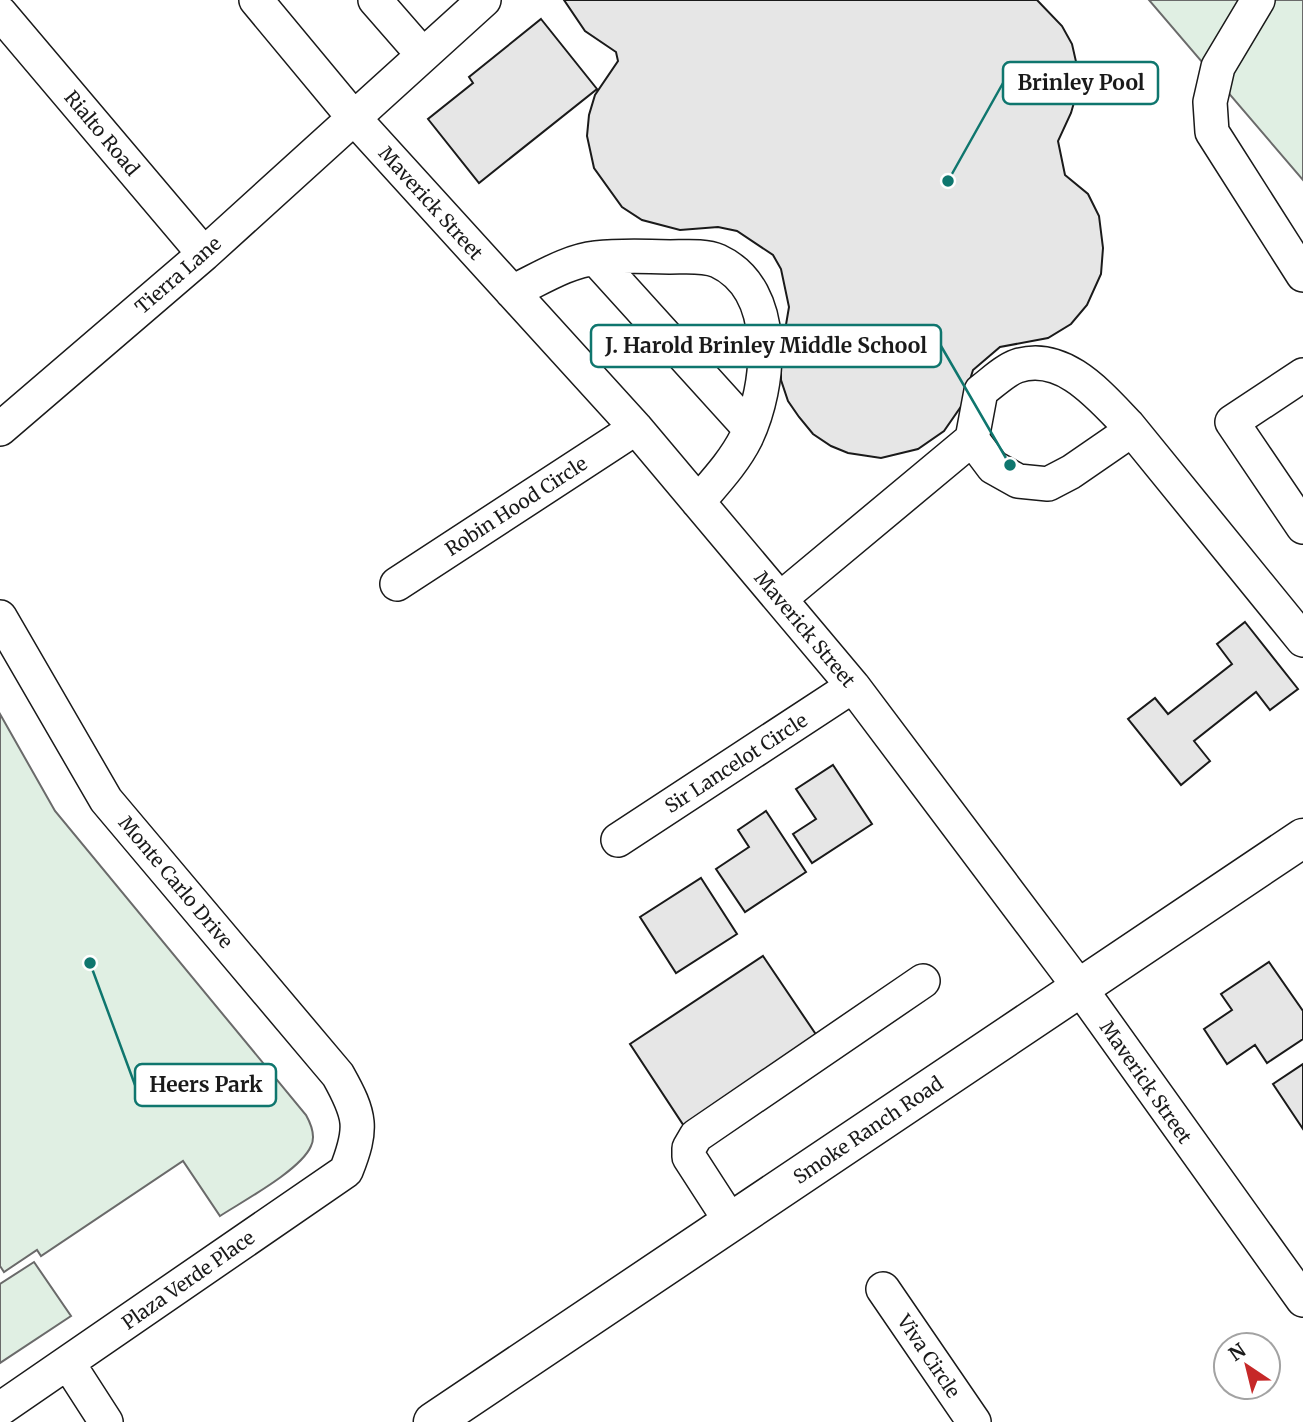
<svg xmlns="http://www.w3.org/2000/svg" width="1303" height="1422" font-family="Merriweather,serif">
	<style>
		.green { fill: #e0efe3; stroke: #6a6a6a; stroke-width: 2 }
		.building { fill: #e6e6e6; stroke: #1a1a1a; stroke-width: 2 }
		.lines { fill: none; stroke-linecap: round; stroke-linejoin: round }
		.minor-casing { stroke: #1a1a1a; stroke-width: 36 }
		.major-casing { stroke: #1a1a1a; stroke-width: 41 }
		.minor { stroke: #fff; stroke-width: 33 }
		.major { stroke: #fff; stroke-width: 38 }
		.labels { text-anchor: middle; stroke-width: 5; stroke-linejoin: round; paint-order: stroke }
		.street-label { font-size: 19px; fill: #1a1a1a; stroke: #fff }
		.leader { fill: none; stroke: #0f766e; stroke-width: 2.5 }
		.callout-dot { fill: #0f766e; stroke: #fff; stroke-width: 2.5 }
		.callout { fill: #fff; stroke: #0f766e; stroke-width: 2.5 }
		.callout-label { font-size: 21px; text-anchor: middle; font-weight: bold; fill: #1a1a1a }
	</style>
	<rect width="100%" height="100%" fill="#fff"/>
	<path class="green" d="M 1149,0 L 1303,0 L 1303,180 Z
		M 0,714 L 55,811 L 306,1115 C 311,1124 316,1136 311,1146 C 301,1170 243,1201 220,1216 L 183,1161 L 41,1256 L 37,1250 L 4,1272 L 0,1266 Z
		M 34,1262 L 71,1316 L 0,1363 L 0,1284 Z"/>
	<path class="building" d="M 564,0 L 1037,0 L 1062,26 L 1072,44 L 1077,66 L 1077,92 L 1071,113 L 1058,141 L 1065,175 L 1088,194 L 1099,216 L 1103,248 L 1101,274 L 1087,305 L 1071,324 L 1048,338 L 1000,347 L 973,370 L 962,405 L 944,431 L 918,449 L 881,458 L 848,453 L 831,446 L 813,434 L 799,417 L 788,401 L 781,380 L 781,354 L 789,307 L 781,269 L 773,255 L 737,231 L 718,227 L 680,230 L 642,220 L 622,207 L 594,168 L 587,136 L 589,115 L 595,95 L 618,61 L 616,52 L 585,31 Z
		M 541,19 L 597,89 L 479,183 L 428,119 L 473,83 L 469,77 Z
		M 1245,622 L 1298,689 L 1270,710 L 1256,692 L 1194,741 L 1210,761 L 1181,785 L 1128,719 L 1155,698 L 1168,714 L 1232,664 L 1217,644 Z
		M 833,765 L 872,824 L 812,863 L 793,834 L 816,819 L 796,789 Z
		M 766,811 L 806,872 L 745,912 L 716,869 L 749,847 L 738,830 Z
		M 701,878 L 737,934 L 676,973 L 640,917 Z
		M 763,956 L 817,1036 L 684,1126 L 630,1044 Z
		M 1269,962 L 1303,1011 L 1303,1039 L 1267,1063 L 1255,1045 L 1227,1064 L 1204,1029 L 1232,1010 L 1221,994 Z
		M 1303,1064 L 1303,1129 L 1273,1084 Z"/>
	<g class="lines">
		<g class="minor-casing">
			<path id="minor" d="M 256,0 L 354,118 L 636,428 L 853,686 L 1080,988 L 1303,1300
				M 375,0 L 423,55
				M 1258,0 L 1218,67 L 1210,102 L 1212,132 L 1303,275
				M 0,13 L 204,254
				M 595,258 L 749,428
				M 512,292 C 538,280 567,261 596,258 C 620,255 646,256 670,257 C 685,257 704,255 718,261 C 780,290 771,386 746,438 C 734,462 715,482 698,502
				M 1303,375 L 1232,422 L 1303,527
				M 0,429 L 204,254 L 484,0
				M 972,439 L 993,467 L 1018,481 L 1048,484 L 1071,472 L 1132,430
				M 397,584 L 636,428
				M 780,599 L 972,439 L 981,391 C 992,383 1005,370 1017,366 C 1063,351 1100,396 1128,425 L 1303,640
				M 0,617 L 106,800 L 338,1075 C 361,1116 363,1128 346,1171 L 0,1409
				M 618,840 L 853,686
				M 731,1222 L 689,1157 L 689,1148 L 696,1136 L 923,981
				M 883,1289 L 974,1422
				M 68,1363 L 106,1422"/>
		</g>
		<g class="major-casing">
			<path id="major" d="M 433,1422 L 1303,838"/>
		</g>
		<use href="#minor" class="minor"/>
		<use href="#major" class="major"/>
	</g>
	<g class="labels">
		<g class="street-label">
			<text transform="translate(102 133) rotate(50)" y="7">Rialto Road</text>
			<text transform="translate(431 203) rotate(48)" y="7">Maverick Street</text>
			<text transform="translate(178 275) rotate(-41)" y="7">Tierra Lane</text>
			<text transform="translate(516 506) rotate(-33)" y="7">Robin Hood Circle</text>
			<text transform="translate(805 629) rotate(50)" y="7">Maverick Street</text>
			<text transform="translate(736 763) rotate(-33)" y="7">Sir Lancelot Circle</text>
			<text transform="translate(176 882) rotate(50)" y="7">Monte Carlo Drive</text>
			<text transform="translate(1146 1082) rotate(55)" y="7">Maverick Street</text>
			<text transform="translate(868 1130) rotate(-34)" y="7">Smoke Ranch Road</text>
			<text transform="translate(188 1280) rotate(-35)" y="7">Plaza Verde Place</text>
			<text transform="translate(929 1356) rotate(56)" y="7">Viva Circle</text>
		</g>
	</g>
	<path class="leader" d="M948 181L1003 83M1010 465L941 346M90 963L135 1085"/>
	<g class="callout-dot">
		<circle cx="948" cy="181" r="7"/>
		<circle cx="1010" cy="465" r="7"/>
		<circle cx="90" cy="963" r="7"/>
	</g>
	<g class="callout">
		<rect x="1003" y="62" width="155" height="42" rx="7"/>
		<rect x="591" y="325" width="350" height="42" rx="7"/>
		<rect x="135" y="1064" width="141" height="42" rx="7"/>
	</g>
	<g class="callout-label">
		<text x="1081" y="90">Brinley Pool</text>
		<text x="766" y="353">J. Harold Brinley Middle School</text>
		<text x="206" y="1092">Heers Park</text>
	</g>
	<g transform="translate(1247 1366) rotate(325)"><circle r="33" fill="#ffffff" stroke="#a3a3a3" stroke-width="2"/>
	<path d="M0-5L12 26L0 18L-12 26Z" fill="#c62828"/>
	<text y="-10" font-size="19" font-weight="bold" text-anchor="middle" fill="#1a1a1a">N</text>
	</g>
</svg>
